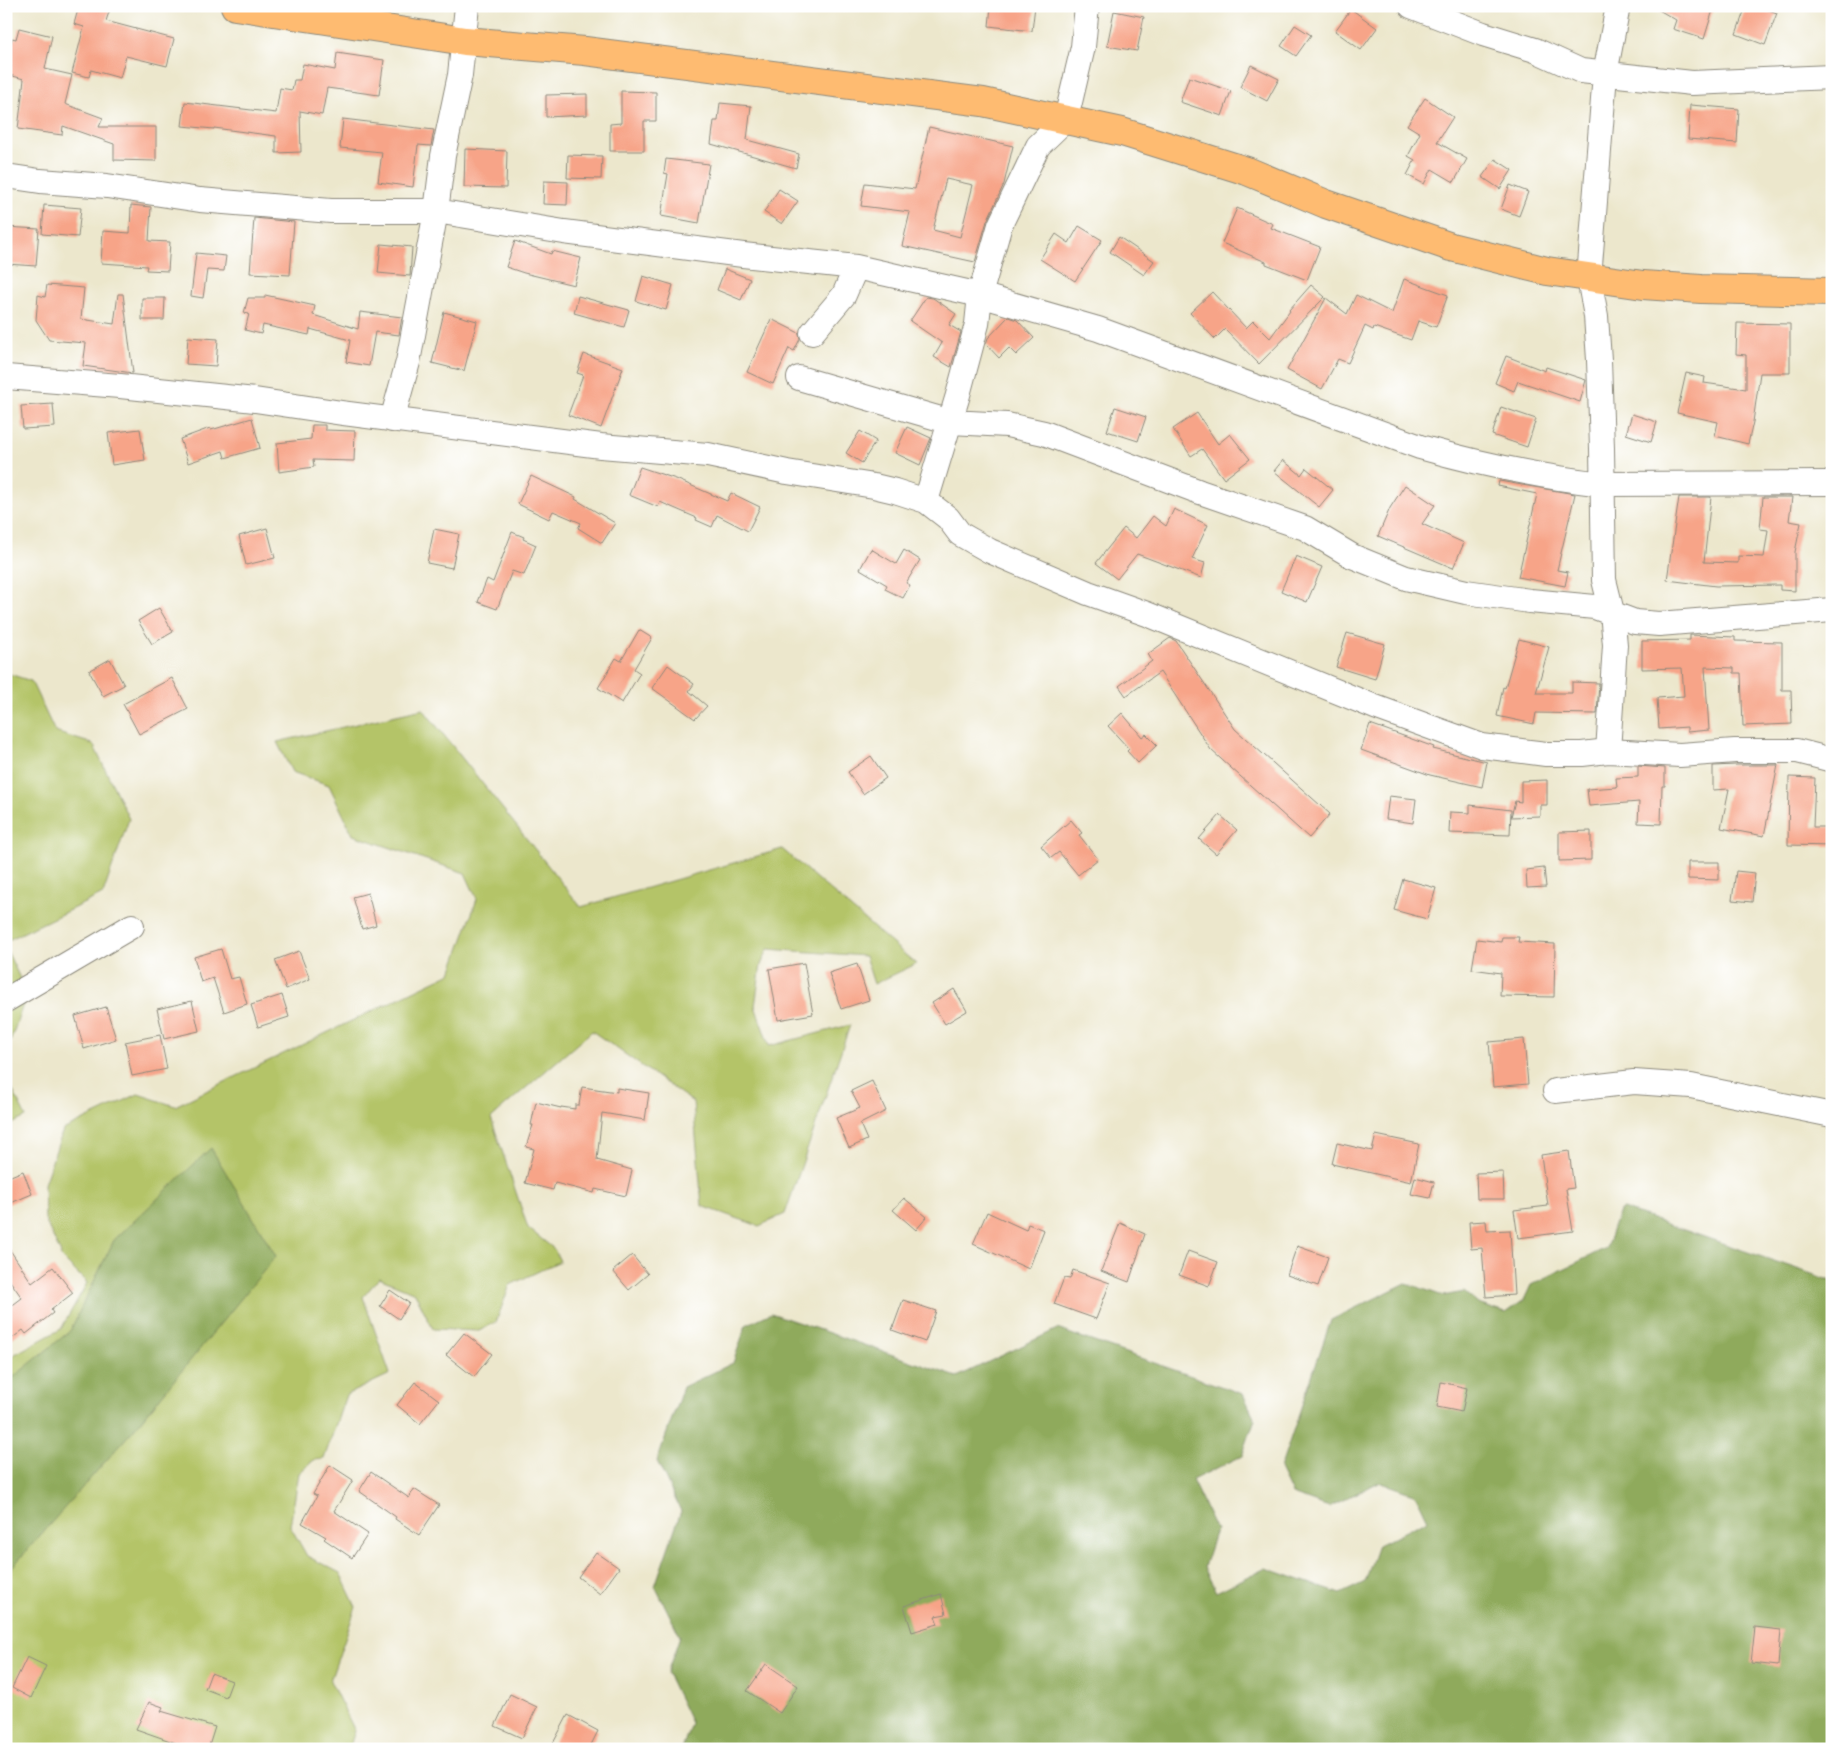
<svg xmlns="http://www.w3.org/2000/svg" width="1838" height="1755" font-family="'Libre Bodoni',serif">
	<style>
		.green { fill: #b4c467; stroke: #707849 }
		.forest { fill: #8faa5c; stroke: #5d6a44 }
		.building { fill: #f7a488; fill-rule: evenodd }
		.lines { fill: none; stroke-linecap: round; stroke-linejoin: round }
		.minor-casing { stroke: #8c897c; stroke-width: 26 }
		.major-casing { stroke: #8c897c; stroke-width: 30 }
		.minor { stroke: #fff; stroke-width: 24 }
		.major { stroke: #febb71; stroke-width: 28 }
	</style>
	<rect width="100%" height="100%" fill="#fff"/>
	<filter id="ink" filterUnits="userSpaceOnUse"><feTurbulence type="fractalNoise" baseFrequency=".02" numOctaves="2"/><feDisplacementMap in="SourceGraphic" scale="10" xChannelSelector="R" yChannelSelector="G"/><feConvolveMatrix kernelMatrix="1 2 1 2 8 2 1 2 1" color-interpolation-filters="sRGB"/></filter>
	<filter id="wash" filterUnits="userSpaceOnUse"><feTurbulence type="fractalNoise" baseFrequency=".0096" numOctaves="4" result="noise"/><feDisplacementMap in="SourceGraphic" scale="20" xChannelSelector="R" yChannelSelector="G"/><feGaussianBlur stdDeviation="1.12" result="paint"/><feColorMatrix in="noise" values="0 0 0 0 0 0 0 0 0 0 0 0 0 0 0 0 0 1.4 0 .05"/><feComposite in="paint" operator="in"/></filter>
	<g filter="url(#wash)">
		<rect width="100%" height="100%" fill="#ece7cc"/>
		<path class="green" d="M 6,673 L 31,681 L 55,732 L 93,744 L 129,819 L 103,894 L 6,941 Z
			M 423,709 L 581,907 L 782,849 L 916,964 L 874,984 L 865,956 L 768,949 L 761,965 L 755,1006 L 769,1046 L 850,1025 L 785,1214 L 759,1226 L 702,1206 L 693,1102 L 592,1031 L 491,1118 L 528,1228 L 554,1249 L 560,1261 L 510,1285 L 496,1322 L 479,1331 L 433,1329 L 415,1293 L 379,1278 L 363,1297 L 390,1374 L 346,1395 L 324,1459 L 314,1460 L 299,1473 L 290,1526 L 307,1556 L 340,1573 L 356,1607 L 330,1681 L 355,1731 L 349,1749 L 6,1749 L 6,1359 L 61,1329 L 87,1283 L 60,1256 L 61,1254 L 45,1220 L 44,1184 L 63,1130 L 138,1094 L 175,1106 L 451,973 L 477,899 L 465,873 L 353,835 L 329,785 L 292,772 L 277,742 Z
			M 6,949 L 27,993 L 6,1054 Z
			M 6,1077 L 26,1117 L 6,1127 Z"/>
		<path class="forest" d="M 211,1148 L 276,1256 L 134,1429 L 6,1574 L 6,1383 L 70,1331 L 114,1240 Z
			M 1623,1209 L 1832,1281 L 1832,1749 L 682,1749 L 691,1723 L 667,1673 L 680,1636 L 655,1586 L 681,1511 L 657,1461 L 683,1387 L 733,1363 L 746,1325 L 771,1313 L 957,1377 L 1057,1329 L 1243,1394 L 1255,1419 L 1242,1456 L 1192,1480 L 1216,1530 L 1204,1567 L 1216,1592 L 1266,1568 L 1340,1594 L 1365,1582 L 1378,1545 L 1428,1520 L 1416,1495 L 1379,1482 L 1329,1507 L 1292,1494 L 1280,1469 L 1331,1320 L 1406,1283 L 1443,1296 L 1464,1292 L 1478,1304 L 1506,1313 L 1524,1300 L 1531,1285 L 1606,1248 L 1619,1211 Z"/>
		<g id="blocks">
			<path class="building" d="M 79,6 L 111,6 L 106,21 L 174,39 L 167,66 L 126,56 L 120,78 L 91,70 L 89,77 L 72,73 L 84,27 L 74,24 Z
				M 991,6 L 1035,6 L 1032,31 L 989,26 Z
				M 1652,6 L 1700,6 L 1713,10 L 1704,39 L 1673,29 L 1676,20 Z
				M 1746,6 L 1758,6 L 1777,13 L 1765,45 L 1736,34 Z
				M 1351,9 L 1377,28 L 1361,50 L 1335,31 Z
				M 1114,11 L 1144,17 L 1137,51 L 1107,46 Z
				M 1295,25 L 1311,35 L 1296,56 L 1281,46 Z
				M 19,28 L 52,36 L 45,69 L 72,75 L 65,104 L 103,118 L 99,127 L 156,127 L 156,161 L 114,160 L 114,144 L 63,126 L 62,135 L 18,129 L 24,79 L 9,75 L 11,66 L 6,65 L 6,62 L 12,38 L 16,39 Z
				M 337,53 L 384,60 L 379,95 L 327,88 L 322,115 L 300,111 L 301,152 L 276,153 L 276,136 L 214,128 L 214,129 L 182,126 L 185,102 L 276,113 L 280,88 L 292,90 L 294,80 L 300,80 L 303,64 L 335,70 Z
				M 1251,65 L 1279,79 L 1267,101 L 1240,87 Z
				M 1189,77 L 1231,91 L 1222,116 L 1180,102 Z
				M 621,91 L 656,92 L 656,121 L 644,121 L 644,151 L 610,151 L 610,124 L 621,123 Z
				M 587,94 L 587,115 L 546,117 L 546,95 Z
				M 1425,98 L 1453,117 L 1437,142 L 1467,159 L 1454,182 L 1432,169 L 1424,184 L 1407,175 L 1415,160 L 1408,156 L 1420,133 L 1407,125 Z
				M 720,103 L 751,106 L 747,140 L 799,154 L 796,168 L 711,144 L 714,121 L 718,121 Z
				M 1690,105 L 1739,109 L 1737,143 L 1688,139 Z
				M 343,119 L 434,130 L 431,146 L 418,145 L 413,187 L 378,182 L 382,152 L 340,148 Z
				M 929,127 L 1013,146 L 1004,184 L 987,221 L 975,262 L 902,246 L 910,212 L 861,206 L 865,183 L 915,189 ZM 946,179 L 973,185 L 960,237 L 933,230 Z
				M 465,149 L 507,151 L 506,188 L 464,187 Z
				M 568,155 L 602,156 L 601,179 L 567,178 Z
				M 666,159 L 709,164 L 699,223 L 661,216 L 668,174 L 664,173 Z
				M 1495,159 L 1512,170 L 1500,189 L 1482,177 Z
				M 544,181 L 568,182 L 567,205 L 543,204 Z
				M 1510,185 L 1528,192 L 1519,216 L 1501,209 Z
				M 779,189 L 798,201 L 782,224 L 764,212 Z
				M 44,205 L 81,208 L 78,237 L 42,234 Z
				M 131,205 L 151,207 L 149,241 L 170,242 L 168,271 L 146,270 L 147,266 L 101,263 L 103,231 L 130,233 Z
				M 1237,208 L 1273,224 L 1271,228 L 1320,247 L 1307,280 L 1266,264 L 1266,262 L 1222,243 Z
				M 254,218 L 294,222 L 290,275 L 250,273 Z
				M 1079,226 L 1102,240 L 1075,281 L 1040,259 L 1056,234 L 1069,243 Z
				M 6,227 L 39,229 L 36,266 L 6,264 Z
				M 1119,237 L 1154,261 L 1144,275 L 1110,252 Z
				M 515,241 L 551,254 L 552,251 L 581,258 L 574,285 L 524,273 L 506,267 Z
				M 381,244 L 412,247 L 410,276 L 378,273 Z
				M 196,253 L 226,256 L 224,271 L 207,270 L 203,298 L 191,296 Z
				M 725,269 L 750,279 L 741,300 L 717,290 Z
				M 643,276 L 673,285 L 666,310 L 636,301 Z
				M 1404,279 L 1448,295 L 1436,327 L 1418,321 L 1411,340 L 1374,327 L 1373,330 L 1365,326 L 1348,363 L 1338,359 L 1322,389 L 1287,370 L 1326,298 L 1347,314 L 1356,295 L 1392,313 Z
				M 47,285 L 84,288 L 81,319 L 114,324 L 118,294 L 123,294 L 133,373 L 83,366 L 86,343 L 49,340 L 36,320 L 38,295 L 45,297 Z
				M 1311,285 L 1325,297 L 1259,364 L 1225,329 L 1215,339 L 1190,313 L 1212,292 L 1246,328 L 1253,321 L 1270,338 L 1290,311 L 1289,310 Z
				M 265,295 L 315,306 L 313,315 L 358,329 L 360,312 L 402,317 L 399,335 L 375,332 L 369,366 L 346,362 L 350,340 L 310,329 L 309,335 L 263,325 L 261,334 L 245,330 L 249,314 L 244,313 L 248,298 L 265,298 Z
				M 578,296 L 629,310 L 624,327 L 574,313 Z
				M 926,297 L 933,298 L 956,314 L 949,325 L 961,332 L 951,367 L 934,357 L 942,343 L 910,321 Z
				M 142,298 L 165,298 L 164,320 L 142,320 Z
				M 444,312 L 477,321 L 464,371 L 432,363 Z
				M 1008,317 L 1017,320 L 1034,338 L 1016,355 L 1009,348 L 999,358 L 986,344 L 988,338 Z
				M 771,319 L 799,333 L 800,339 L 794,351 L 789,348 L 773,384 L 747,372 Z
				M 1737,323 L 1790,324 L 1790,373 L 1760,373 L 1753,422 L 1748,444 L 1715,436 L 1718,422 L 1677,413 L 1686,373 L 1705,377 L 1704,383 L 1746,389 L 1746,355 L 1736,354 Z
				M 188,337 L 218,339 L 216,366 L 186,364 Z
				M 584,354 L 623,368 L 601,428 L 568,415 L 583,375 L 577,373 Z
				M 1506,356 L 1545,371 L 1546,367 L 1586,380 L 1580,402 L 1518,381 L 1514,391 L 1495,383 Z
				M 53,404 L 55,427 L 23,429 L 21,406 Z
				M 1115,407 L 1146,417 L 1138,441 L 1107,431 Z
				M 1501,407 L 1536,419 L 1527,447 L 1492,435 Z
				M 1197,413 L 1218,444 L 1230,434 L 1250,459 L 1224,479 L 1202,449 L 1191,456 L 1173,429 Z
				M 1632,414 L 1657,422 L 1651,442 L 1626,434 Z
				M 252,418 L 260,448 L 225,458 L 223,451 L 188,463 L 180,439 L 210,428 L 211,430 Z
				M 312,425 L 325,425 L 325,430 L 355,431 L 354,461 L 313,460 L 314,467 L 279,472 L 277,443 L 311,439 Z
				M 907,427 L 931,438 L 920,465 L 895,453 Z
				M 140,429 L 145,460 L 112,465 L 108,433 Z
				M 860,431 L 876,441 L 862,463 L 846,453 Z
				M 1283,460 L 1301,475 L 1306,468 L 1333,490 L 1319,507 L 1274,471 Z
				M 640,467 L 676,479 L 727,501 L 731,493 L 760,507 L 748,531 L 717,515 L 712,527 L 696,520 L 697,518 L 660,502 L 658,507 L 629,495 Z
				M 531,476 L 576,497 L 575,499 L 615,523 L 602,543 L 578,528 L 581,523 L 553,511 L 549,519 L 518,504 Z
				M 1499,481 L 1575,494 L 1557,570 L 1568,572 L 1565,586 L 1518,577 L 1537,494 L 1498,486 Z
				M 1405,485 L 1435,505 L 1422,524 L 1464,543 L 1453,568 L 1378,536 L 1390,508 Z
				M 1679,497 L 1711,497 L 1704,562 L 1738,563 L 1738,556 L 1764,557 L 1768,530 L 1760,529 L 1763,497 L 1792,497 L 1789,521 L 1801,523 L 1795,552 L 1795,591 L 1780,590 L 1780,585 L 1716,586 L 1667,580 Z
				M 1174,509 L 1208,525 L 1192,559 L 1205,563 L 1201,578 L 1137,554 L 1117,579 L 1096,563 L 1124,528 L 1136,538 L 1153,516 L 1166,526 Z
				M 267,528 L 275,558 L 246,565 L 239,536 Z
				M 434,529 L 459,534 L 452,568 L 427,563 Z
				M 512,532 L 524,537 L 523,539 L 536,545 L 524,575 L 512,571 L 497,609 L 478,602 L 487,579 L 493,582 Z
				M 871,549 L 896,564 L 904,550 L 920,560 L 906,583 L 910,585 L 903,598 L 885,589 L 887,585 L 860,569 Z
				M 1296,556 L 1322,567 L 1307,602 L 1281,591 Z
				M 159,608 L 173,632 L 152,644 L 138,621 Z
				M 639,630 L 652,638 L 634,669 L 640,673 L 622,703 L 598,688 L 616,658 L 621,661 Z
				M 1347,633 L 1385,644 L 1375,679 L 1336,667 Z
				M 1690,635 L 1735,637 L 1735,641 L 1782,642 L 1782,690 L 1791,690 L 1792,724 L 1743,726 L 1741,673 L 1734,673 L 1734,668 L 1705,667 L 1709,730 L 1687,732 L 1687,727 L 1659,729 L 1657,698 L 1684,696 L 1682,668 L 1642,669 L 1642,641 L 1690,640 Z
				M 1170,638 L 1176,641 L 1235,729 L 1330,814 L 1309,838 L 1211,750 L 1160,672 L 1126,696 L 1119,686 L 1152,661 L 1148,654 Z
				M 1519,639 L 1549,647 L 1536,693 L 1572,693 L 1572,682 L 1599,683 L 1597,714 L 1536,713 L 1534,724 L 1497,716 L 1503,687 L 1505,688 Z
				M 110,659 L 124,685 L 103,696 L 89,671 Z
				M 668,665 L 694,684 L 689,691 L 707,706 L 695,719 L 652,688 Z
				M 172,678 L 188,709 L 139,734 L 123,704 Z
				M 1122,713 L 1142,737 L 1146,734 L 1157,745 L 1138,763 L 1127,751 L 1129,749 L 1108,726 Z
				M 1370,724 L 1434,747 L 1433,749 L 1487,762 L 1482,787 L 1430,775 L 1361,750 Z
				M 871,756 L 886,778 L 863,794 L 848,772 Z
				M 1736,765 L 1778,765 L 1764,836 L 1721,828 L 1729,789 L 1713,790 L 1713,766 Z
				M 1638,766 L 1665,768 L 1665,786 L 1662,786 L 1661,824 L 1638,823 L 1639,802 L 1589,806 L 1587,789 L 1617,787 L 1616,778 L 1638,777 Z
				M 1789,777 L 1815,778 L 1813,827 L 1832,827 L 1832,846 L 1788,845 Z
				M 1547,780 L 1547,805 L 1540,805 L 1540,816 L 1511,817 L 1515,801 L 1521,802 L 1521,781 Z
				M 1389,796 L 1416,799 L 1413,823 L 1386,819 Z
				M 1470,805 L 1511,810 L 1510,835 L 1449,833 L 1450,812 L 1470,813 Z
				M 1220,815 L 1237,830 L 1216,854 L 1199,839 Z
				M 1071,820 L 1082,833 L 1079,835 L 1098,859 L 1078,875 L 1059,852 L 1051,858 L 1041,846 Z
				M 1591,831 L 1591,860 L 1559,861 L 1559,832 Z
				M 1688,862 L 1719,862 L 1719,880 L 1688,879 Z
				M 1544,868 L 1546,887 L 1527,888 L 1526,870 Z
				M 1736,871 L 1755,873 L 1752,902 L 1732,900 Z
				M 1403,879 L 1436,888 L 1427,919 L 1394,910 Z
				M 368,893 L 376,925 L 362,929 L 353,897 Z
				M 1502,937 L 1519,937 L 1518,942 L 1555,944 L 1554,997 L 1500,996 L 1501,973 L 1472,969 L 1477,939 L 1501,942 Z
				M 221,949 L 230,979 L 239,977 L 247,1004 L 224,1012 L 213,978 L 201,982 L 194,957 Z
				M 299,951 L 310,979 L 286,989 L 275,960 Z
				M 804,963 L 813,1014 L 778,1020 L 769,969 Z
				M 857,964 L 869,1000 L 841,1009 L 829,973 Z
				M 954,989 L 967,1011 L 945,1024 L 932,1003 Z
				M 282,995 L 289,1017 L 258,1027 L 251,1005 Z
				M 192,1001 L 199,1031 L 164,1039 L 157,1009 Z
				M 106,1007 L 116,1039 L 84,1049 L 75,1016 Z
				M 160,1035 L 167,1069 L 132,1076 L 125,1042 Z
				M 1524,1039 L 1528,1084 L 1493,1087 L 1489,1042 Z
				M 872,1081 L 886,1111 L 860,1124 L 867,1140 L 849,1148 L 836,1118 L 860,1108 L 851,1091 Z
				M 582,1087 L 617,1092 L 617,1088 L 649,1093 L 645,1120 L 602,1113 L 597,1160 L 632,1170 L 626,1196 L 595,1189 L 594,1193 L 555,1183 L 553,1190 L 525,1183 L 534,1149 L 526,1147 L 533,1125 L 531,1125 L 536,1102 L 561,1108 L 561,1107 L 575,1109 L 575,1105 L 579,1105 Z
				M 1376,1135 L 1419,1144 L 1411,1182 L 1332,1164 L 1337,1143 L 1372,1151 Z
				M 1569,1151 L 1574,1188 L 1566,1189 L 1573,1231 L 1518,1238 L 1514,1210 L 1548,1206 L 1541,1155 Z
				M 23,1171 L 32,1194 L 6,1205 L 6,1178 Z
				M 1503,1172 L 1504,1199 L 1477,1199 L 1476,1173 Z
				M 1415,1177 L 1434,1182 L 1430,1198 L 1411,1194 Z
				M 904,1198 L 927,1217 L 916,1230 L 893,1210 Z
				M 987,1212 L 1026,1230 L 1028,1224 L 1044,1230 L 1029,1269 L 973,1244 Z
				M 1486,1221 L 1487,1231 L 1510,1230 L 1514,1295 L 1486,1297 L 1482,1248 L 1471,1249 L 1469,1222 Z
				M 1120,1223 L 1145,1234 L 1129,1282 L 1101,1271 Z
				M 6,1244 L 32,1283 L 53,1267 L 73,1293 L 51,1310 L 53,1313 L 26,1334 L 23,1330 L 6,1343 L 6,1310 L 22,1298 L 6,1275 Z
				M 1297,1246 L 1328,1257 L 1318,1286 L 1287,1275 Z
				M 1188,1251 L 1218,1262 L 1209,1286 L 1179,1275 Z
				M 632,1255 L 648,1274 L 629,1290 L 613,1271 Z
				M 1073,1270 L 1110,1283 L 1096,1319 L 1054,1304 L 1064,1278 L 1070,1279 Z
				M 390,1290 L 409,1303 L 399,1319 L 380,1306 Z
				M 903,1300 L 936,1311 L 925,1342 L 892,1330 Z
				M 464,1333 L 492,1354 L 474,1377 L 446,1355 Z
				M 415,1382 L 439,1400 L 420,1424 L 397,1405 Z
				M 1441,1382 L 1467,1388 L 1462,1412 L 1437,1407 Z
				M 330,1465 L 353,1480 L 334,1511 L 368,1534 L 352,1558 L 324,1539 L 326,1537 L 302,1523 L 317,1496 L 313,1494 Z
				M 371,1472 L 409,1498 L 414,1489 L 439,1505 L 419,1535 L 395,1519 L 396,1517 L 359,1491 Z
				M 596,1552 L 619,1568 L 600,1594 L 578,1577 Z
				M 941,1594 L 946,1614 L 935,1616 L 938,1624 L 912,1632 L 904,1606 Z
				M 1755,1627 L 1781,1630 L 1778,1666 L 1751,1663 Z
				M 27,1657 L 46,1666 L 31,1698 L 12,1688 Z
				M 766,1664 L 798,1686 L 780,1713 L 747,1691 Z
				M 211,1673 L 232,1681 L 226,1697 L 205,1689 Z
				M 510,1694 L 537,1707 L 522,1738 L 495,1726 Z
				M 149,1702 L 163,1707 L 161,1711 L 215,1727 L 208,1749 L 193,1749 L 136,1729 Z
				M 568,1715 L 598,1731 L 589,1749 L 550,1749 Z"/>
		</g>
	</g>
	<g filter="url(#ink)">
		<use href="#blocks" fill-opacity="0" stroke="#8c897c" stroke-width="1"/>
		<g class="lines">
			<g class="minor-casing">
				<path id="minor" d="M 1411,6 L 1483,34 L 1535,50 L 1581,71 L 1692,83 L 1832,77
					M 6,176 L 40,181 L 107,186 L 200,200 L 331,211 L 436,211 L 564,232 L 743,255 L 856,267 L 980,295 L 1098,329 L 1420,447 C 1480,464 1541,477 1603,484 L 1832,483
					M 812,333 L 844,295 L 856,267
					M 6,377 L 120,386 L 255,400 L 342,413 L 601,446 L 708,455 L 787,472 L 874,486 L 895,491 L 926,501 L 958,395 L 977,324 L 980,295 L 1000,225 L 1038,146 L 1066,119 L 1083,47 L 1087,6
					M 799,378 L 951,422 L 1007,425 L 1044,433 L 1200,492 L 1305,528 L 1352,556 L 1406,578 L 1466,592 L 1530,601 L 1595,607 L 1635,622 L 1659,624 L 1832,610
					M 392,420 L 408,362 L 436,211 L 443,156 L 460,75 L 467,6
					M 926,501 L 948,518 L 960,534 L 990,551 L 1088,593 L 1147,614 L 1375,707 L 1482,746 L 1546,754 L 1582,754 L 1608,751 L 1680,755 L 1735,751 L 1797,751 L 1832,760
					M 1608,751 L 1615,645 L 1612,612 L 1604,580 L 1602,448 L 1599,360 L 1596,316 L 1589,278 L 1605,74 L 1618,6
					M 6,1000 L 132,926
					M 1555,1091 L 1634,1082 L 1691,1086 L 1832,1115"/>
			</g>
			<g class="major-casing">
				<path id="major" d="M 235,6 L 465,41 L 585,51 L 983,102 L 1122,132 L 1247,171 L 1326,204 L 1451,247 L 1547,271 L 1643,285 L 1701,289 L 1832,292"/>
			</g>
			<use href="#minor" class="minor"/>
			<use href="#major" class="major"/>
		</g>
	</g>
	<rect width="1838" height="1755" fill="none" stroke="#fff" stroke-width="25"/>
</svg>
